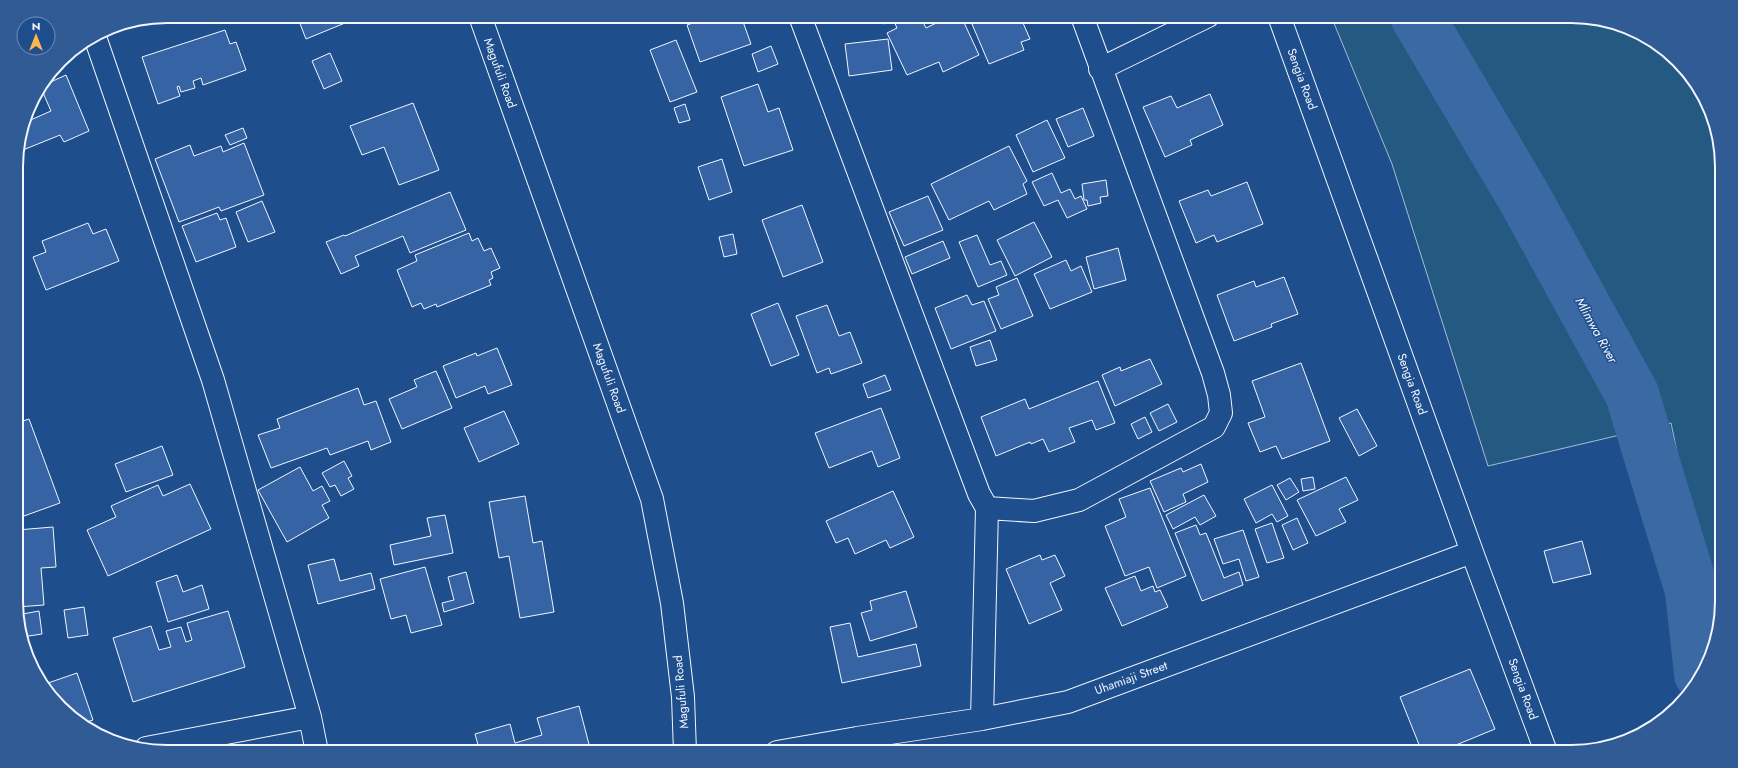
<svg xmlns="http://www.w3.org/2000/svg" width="1738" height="768" font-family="Jost,sans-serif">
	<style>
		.green { fill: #245a82; stroke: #a8bbd7 }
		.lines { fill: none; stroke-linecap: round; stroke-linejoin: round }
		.river { stroke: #3b69a3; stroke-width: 54 }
		.building { fill: #3563a3; stroke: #f2f6ff }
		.minor-casing { stroke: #f2f6ff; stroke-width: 24 }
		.minor { stroke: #1f4e8c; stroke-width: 22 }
		.labels { text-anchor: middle; stroke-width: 3; stroke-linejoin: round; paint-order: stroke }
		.street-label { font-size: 12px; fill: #f2f6ff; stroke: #1f4e8c }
		.water-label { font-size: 13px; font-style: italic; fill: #f2f6ff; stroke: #1f4e8c }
		.rim { fill: none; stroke: #f2f6ff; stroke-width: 2 }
	</style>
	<rect width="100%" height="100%" fill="#1f4e8c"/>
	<path class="green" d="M 1331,16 L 1571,16 L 1629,28 L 1663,47 L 1691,75 L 1711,110 L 1721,148 L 1722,601 L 1715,635 L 1671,423 L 1488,466 L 1392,164 Z"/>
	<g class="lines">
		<path class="river" d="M 1417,16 L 1525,199 L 1632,394 L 1692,591 L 1701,674"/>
	</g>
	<path class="building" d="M 297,16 L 362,16 L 306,39 Z
		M 681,16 L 698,16 L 684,22 Z
		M 712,16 L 741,16 L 751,44 L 700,62 L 687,25 Z
		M 880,16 L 920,16 L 926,28 L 951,16 L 961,16 L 979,55 L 943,72 L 939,62 L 907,75 L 887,33 L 897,28 L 893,19 L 883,24 Z
		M 991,16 L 1020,16 L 1030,39 L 1021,42 L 1024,50 L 989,64 L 972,24 Z
		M 225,30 L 230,44 L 236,42 L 246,70 L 203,85 L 201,78 L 193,81 L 195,88 L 181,92 L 179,86 L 177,87 L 180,96 L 158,104 L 142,57 Z
		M 888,39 L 892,70 L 849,76 L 845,44 Z
		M 676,40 L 697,92 L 670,102 L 650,50 Z
		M 771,46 L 778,64 L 758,72 L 752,54 Z
		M 330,53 L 342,81 L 324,89 L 312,61 Z
		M 66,75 L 89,131 L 64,142 L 60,135 L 18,152 L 26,122 L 51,111 L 41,88 L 44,85 Z
		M 758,84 L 768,112 L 779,108 L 793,150 L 744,166 L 721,97 Z
		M 1210,94 L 1223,125 L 1190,140 L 1192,145 L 1165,157 L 1143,107 L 1171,96 L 1177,108 Z
		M 413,103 L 439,170 L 399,185 L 384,147 L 362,155 L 350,126 Z
		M 685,104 L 690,120 L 679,123 L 674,108 Z
		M 1083,108 L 1094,136 L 1068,147 L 1056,119 Z
		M 1047,120 L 1065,158 L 1033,172 L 1016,135 Z
		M 243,128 L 247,138 L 230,145 L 225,135 Z
		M 244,143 L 264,195 L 221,211 L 219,207 L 179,222 L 155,159 L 190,145 L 194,156 L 221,146 L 223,152 Z
		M 1009,146 L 1027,181 L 1023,184 L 1027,194 L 994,210 L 989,201 L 949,220 L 931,184 Z
		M 722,159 L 732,192 L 709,200 L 698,167 Z
		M 1052,173 L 1061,193 L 1070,189 L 1075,199 L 1081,196 L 1087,209 L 1067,218 L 1058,200 L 1044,206 L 1032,182 Z
		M 1106,180 L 1108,196 L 1100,197 L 1101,203 L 1088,206 L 1087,200 L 1084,200 L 1082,184 Z
		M 1247,182 L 1263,224 L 1217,242 L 1214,235 L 1196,243 L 1179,201 L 1208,190 L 1211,196 Z
		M 450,192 L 466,230 L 410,253 L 403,236 L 355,256 L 359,266 L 341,274 L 326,242 L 344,235 L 345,236 Z
		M 928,196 L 943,230 L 904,246 L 889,212 Z
		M 262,201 L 275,232 L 248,242 L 236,212 Z
		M 802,205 L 823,262 L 783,277 L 762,220 Z
		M 217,213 L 220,220 L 226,218 L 236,247 L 196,262 L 182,226 Z
		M 1034,222 L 1052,257 L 1015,276 L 997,240 Z
		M 88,223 L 93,234 L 106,229 L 119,261 L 46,290 L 33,257 L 46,252 L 42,241 Z
		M 469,233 L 472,241 L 478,238 L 484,251 L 491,248 L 500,268 L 491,272 L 493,278 L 489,280 L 491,285 L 437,307 L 436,304 L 424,309 L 421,303 L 412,307 L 397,270 L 417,261 L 415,255 Z
		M 733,234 L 737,254 L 724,257 L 719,237 Z
		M 977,235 L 990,265 L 1001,261 L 1007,275 L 978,287 L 959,242 Z
		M 943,241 L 950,258 L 912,274 L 905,257 Z
		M 1118,248 L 1126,280 L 1094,289 L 1086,257 Z
		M 1066,260 L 1071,271 L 1081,266 L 1092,292 L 1050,309 L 1034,274 Z
		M 1284,277 L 1298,314 L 1271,324 L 1272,327 L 1234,341 L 1217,295 L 1254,281 L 1256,287 Z
		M 1017,278 L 1033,316 L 1001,329 L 988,299 L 999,295 L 996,287 Z
		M 967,295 L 972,305 L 984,301 L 996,331 L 951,349 L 935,308 Z
		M 778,303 L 799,355 L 771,366 L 751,314 Z
		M 827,305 L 839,336 L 850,332 L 862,363 L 831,374 L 829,368 L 817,373 L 796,316 Z
		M 990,340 L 997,360 L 976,366 L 970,347 Z
		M 497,348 L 512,385 L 488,394 L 485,386 L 456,398 L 443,366 L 476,353 L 477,356 Z
		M 1150,359 L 1162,384 L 1115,406 L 1102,375 L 1120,367 L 1121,371 Z
		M 1301,363 L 1330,441 L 1282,459 L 1276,446 L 1260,452 L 1248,423 L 1265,417 L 1252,381 Z
		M 436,371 L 452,408 L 402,429 L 389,399 L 417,387 L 414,380 Z
		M 17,372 L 22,387 L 18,388 L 21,397 L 17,398 Z
		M 885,375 L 891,390 L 868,398 L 863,384 Z
		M 1098,381 L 1115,423 L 1096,430 L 1092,420 L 1069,428 L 1075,442 L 1049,452 L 1043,439 L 1031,444 L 1030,442 L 996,456 L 981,417 L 1025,399 L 1029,409 Z
		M 358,388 L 364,405 L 376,401 L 391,442 L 371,450 L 368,441 L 330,455 L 327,448 L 271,468 L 258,435 L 280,428 L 277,419 Z
		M 1168,404 L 1177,422 L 1159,431 L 1150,413 Z
		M 881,408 L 900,458 L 878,467 L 872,451 L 829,468 L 815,433 Z
		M 1357,409 L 1377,446 L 1359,456 L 1339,418 Z
		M 504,411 L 519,444 L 479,462 L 464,428 Z
		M 1145,417 L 1152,432 L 1138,439 L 1131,424 Z
		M 29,419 L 60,503 L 24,516 L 17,501 L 17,423 Z
		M 162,446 L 173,475 L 126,492 L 115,464 Z
		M 344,461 L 352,476 L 348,478 L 354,489 L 341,496 L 335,485 L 330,487 L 322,473 Z
		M 1201,464 L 1208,482 L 1183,494 L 1186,502 L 1164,512 L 1150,481 L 1181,468 L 1183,472 Z
		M 300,467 L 313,491 L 322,486 L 330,501 L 322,505 L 329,518 L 287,542 L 258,490 Z
		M 1313,477 L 1315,489 L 1303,491 L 1301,479 Z
		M 1346,477 L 1358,500 L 1339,509 L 1346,522 L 1316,536 L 1297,500 Z
		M 1290,478 L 1299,492 L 1286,500 L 1277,485 Z
		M 190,484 L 211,529 L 108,576 L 87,530 L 116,517 L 111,506 L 158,485 L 163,496 Z
		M 1272,485 L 1288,516 L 1277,522 L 1272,514 L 1256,523 L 1244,499 Z
		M 1150,488 L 1186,576 L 1157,588 L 1149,567 L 1125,576 L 1105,526 L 1126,517 L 1119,499 Z
		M 893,491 L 914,537 L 890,548 L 886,540 L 855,554 L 848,538 L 836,543 L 826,521 Z
		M 1204,495 L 1216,516 L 1200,525 L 1195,517 L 1173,529 L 1166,515 Z
		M 525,496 L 533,543 L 542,541 L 554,612 L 520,618 L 509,556 L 499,558 L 489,502 Z
		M 445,515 L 453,553 L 394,565 L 390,545 L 431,536 L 427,518 Z
		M 1297,518 L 1308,543 L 1293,550 L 1282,525 Z
		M 1272,523 L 1284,558 L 1267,563 L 1255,529 Z
		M 1196,525 L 1200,535 L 1206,533 L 1224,578 L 1239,572 L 1243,585 L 1202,601 L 1175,533 Z
		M 53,527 L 56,567 L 41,568 L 44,605 L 17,607 L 17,530 Z
		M 1243,530 L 1259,577 L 1246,581 L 1239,559 L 1223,564 L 1214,539 Z
		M 1582,541 L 1591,574 L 1553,583 L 1544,551 Z
		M 1040,555 L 1042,560 L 1055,555 L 1065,576 L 1050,583 L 1062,610 L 1029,624 L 1006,569 Z
		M 334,559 L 340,581 L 371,573 L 375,589 L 318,604 L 308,565 Z
		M 425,567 L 442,625 L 411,633 L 406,615 L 391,619 L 380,579 Z
		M 466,572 L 474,603 L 444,612 L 442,603 L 454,600 L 448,577 Z
		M 177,575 L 183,592 L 202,585 L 209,609 L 168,622 L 156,582 Z
		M 1135,576 L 1141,591 L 1153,586 L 1155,592 L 1160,590 L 1168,607 L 1122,626 L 1105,588 Z
		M 906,591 L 917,627 L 870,641 L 861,613 L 872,610 L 870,601 Z
		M 84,607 L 88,635 L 68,638 L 64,610 Z
		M 39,611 L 42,634 L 22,637 L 17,615 Z
		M 228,611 L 245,667 L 133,702 L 113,638 L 151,626 L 159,650 L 171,647 L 166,631 L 181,627 L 186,642 L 192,640 L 187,623 Z
		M 850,623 L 858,657 L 916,644 L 921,666 L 842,683 L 830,627 Z
		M 1470,669 L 1495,729 L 1439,752 L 1422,752 L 1400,697 Z
		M 77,673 L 93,720 L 81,724 L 75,721 L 48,694 L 45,684 Z
		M 579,706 L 591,752 L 480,752 L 475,734 L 510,724 L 515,743 L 542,735 L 537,718 Z"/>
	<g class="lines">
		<g class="minor-casing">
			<path id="minor" d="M 480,16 L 652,499 L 672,603 L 683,697 L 685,752
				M 800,16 L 979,494 L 987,508 L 1034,511 L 1079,500 L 1214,427 L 1221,413 L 1219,395 L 1213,373 L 1082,16
				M 1279,16 L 1472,552 L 1546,752
				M 95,37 L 213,380 L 310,717 L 317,752
				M 1100,69 L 1208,16
				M 982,719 L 987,508
				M 146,748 L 310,717
				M 777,752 L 857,738 L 982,719 L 1068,702 L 1472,552"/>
		</g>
		<use href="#minor" class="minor"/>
	</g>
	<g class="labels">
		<g class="street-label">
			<text transform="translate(500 73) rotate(70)" y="4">Magufuli Road</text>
			<text transform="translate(1302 79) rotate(70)" y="4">Sengia Road</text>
			<text transform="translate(609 378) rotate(70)" y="4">Magufuli Road</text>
			<text transform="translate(1412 384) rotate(70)" y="4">Sengia Road</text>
			<text transform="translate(1131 678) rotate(-20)" y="4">Uhamiaji Street</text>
			<text transform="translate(1523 689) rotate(70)" y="4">Sengia Road</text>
			<text transform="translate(681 692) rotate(-95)" y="4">Magufuli Road</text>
		</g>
		<g class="water-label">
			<text transform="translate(1597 330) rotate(61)" y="5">Mlimwa River</text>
		</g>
	</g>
	<path d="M0 0H1738V768H0ZM167 23H1571A144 144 0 0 1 1715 167V601A144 144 0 0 1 1571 745H167A144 144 0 0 1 23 601V167A144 144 0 0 1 167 23Z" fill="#305b95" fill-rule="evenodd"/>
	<path class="rim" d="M167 23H1571A144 144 0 0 1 1715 167V601A144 144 0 0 1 1571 745H167A144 144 0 0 1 23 601V167A144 144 0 0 1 167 23Z"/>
	<g transform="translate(36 36)"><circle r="19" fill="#1f4e8c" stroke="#7391ba"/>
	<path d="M0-3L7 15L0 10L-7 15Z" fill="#ffb74d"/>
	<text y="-6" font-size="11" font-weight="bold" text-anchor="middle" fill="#f2f6ff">N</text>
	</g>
</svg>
